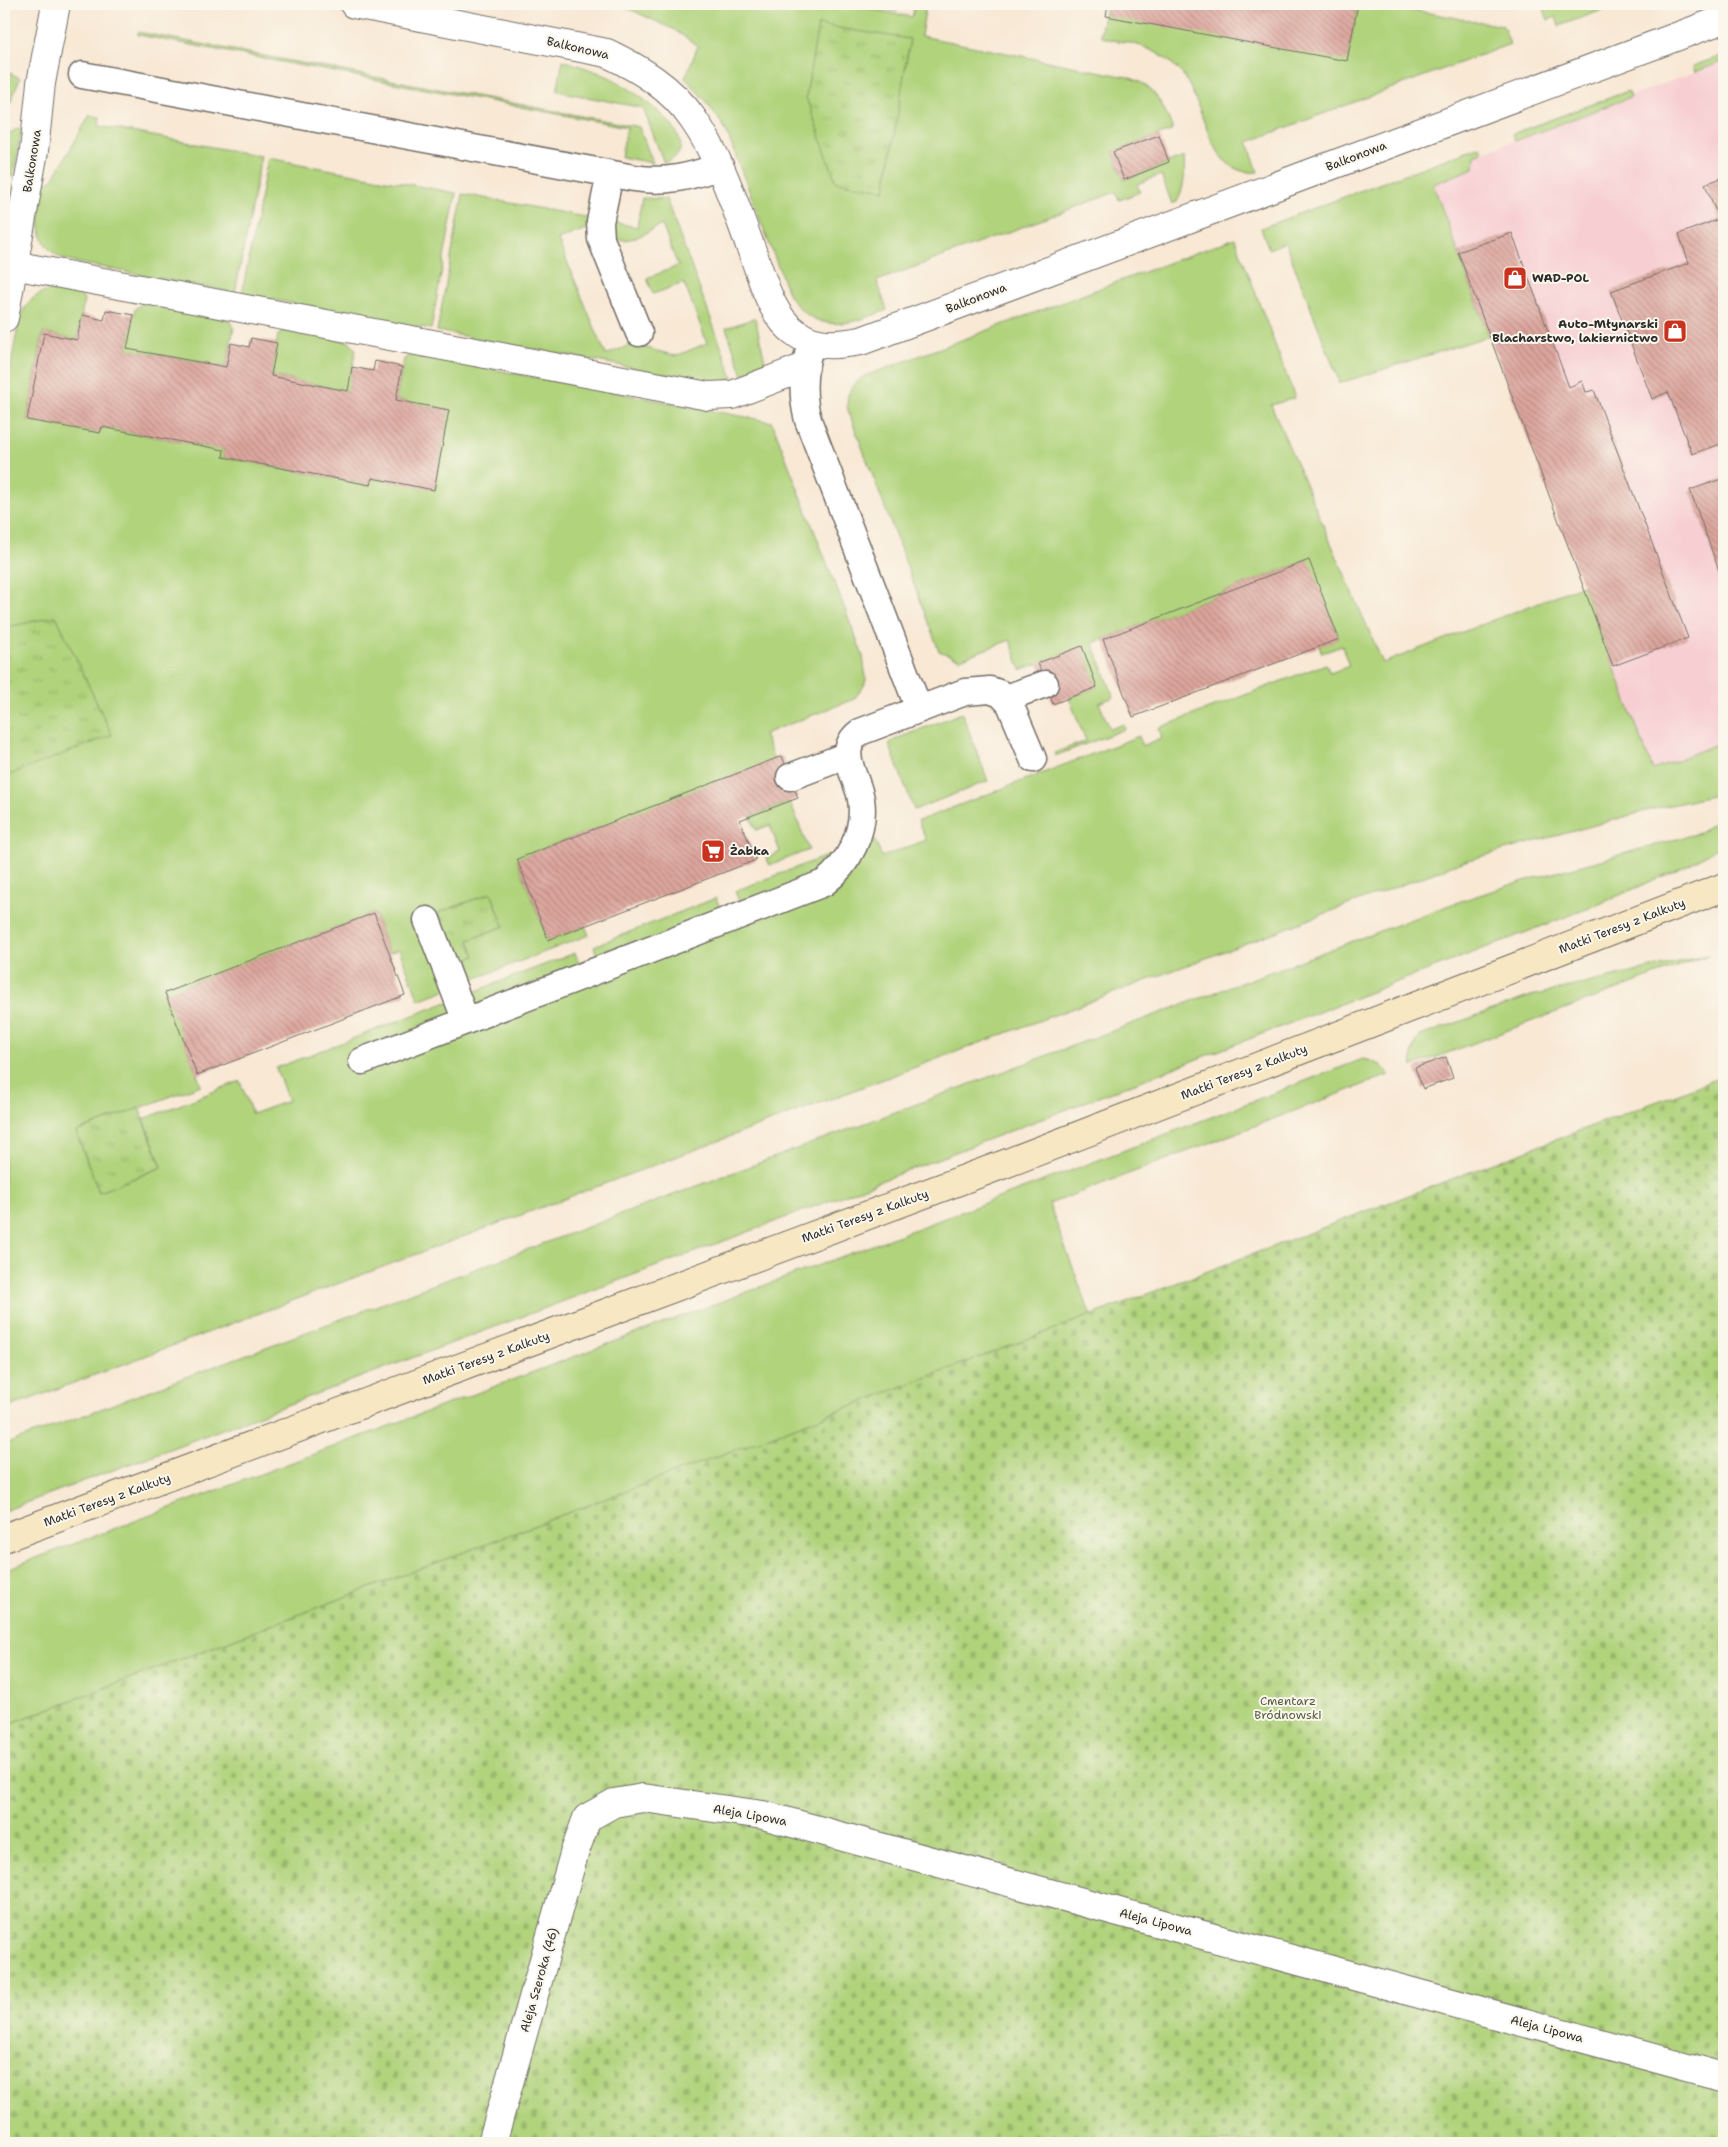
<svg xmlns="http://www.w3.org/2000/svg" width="1728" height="2147" font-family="'Shantell Sans',sans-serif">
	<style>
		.built { fill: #f7cfd3 }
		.green { fill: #b0d37c; stroke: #6e7f54; fill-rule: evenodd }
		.cemetery { fill: url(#cemetery-stones); stroke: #6e7f54 }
		.park { fill: url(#park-tufts); stroke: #6e7f54 }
		.building { fill: url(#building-back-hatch) }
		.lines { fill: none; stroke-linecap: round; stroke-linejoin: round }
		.lane-casing { stroke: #736d66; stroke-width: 29 }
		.street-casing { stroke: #736d66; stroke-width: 30 }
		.secondary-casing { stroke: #736d66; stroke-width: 30 }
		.lane { stroke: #fff; stroke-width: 26 }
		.street { stroke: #fff; stroke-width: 28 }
		.secondary { stroke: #f7e8c3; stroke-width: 28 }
		.labels { text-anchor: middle; stroke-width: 4; stroke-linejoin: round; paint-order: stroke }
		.street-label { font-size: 12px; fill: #2b2b2b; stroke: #fbf7ec }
		.poi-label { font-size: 12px; font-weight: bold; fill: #2b2b2b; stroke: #fbf7ec; text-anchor: start }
		.park-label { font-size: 12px; fill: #535d43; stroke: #fbf7ec }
	</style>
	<defs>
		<pattern id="cemetery-stones" width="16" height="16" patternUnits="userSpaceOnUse" patternTransform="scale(1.25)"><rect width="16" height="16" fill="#b0d37c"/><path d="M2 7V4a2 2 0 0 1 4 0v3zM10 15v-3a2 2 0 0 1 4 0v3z" fill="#98b56b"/></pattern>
		<pattern id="park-tufts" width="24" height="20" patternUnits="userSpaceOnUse" patternTransform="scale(1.25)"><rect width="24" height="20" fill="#b0d37c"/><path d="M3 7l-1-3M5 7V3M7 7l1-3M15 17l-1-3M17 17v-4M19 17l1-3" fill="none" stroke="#98b56b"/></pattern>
		<pattern id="building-back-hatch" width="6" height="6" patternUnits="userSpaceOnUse" patternTransform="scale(1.25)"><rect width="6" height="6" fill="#dda69d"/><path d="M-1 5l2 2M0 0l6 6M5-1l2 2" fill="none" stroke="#b38780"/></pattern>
	</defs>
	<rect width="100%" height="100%" fill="#fbf7ec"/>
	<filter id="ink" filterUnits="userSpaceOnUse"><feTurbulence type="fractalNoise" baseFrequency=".02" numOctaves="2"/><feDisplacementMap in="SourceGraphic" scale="10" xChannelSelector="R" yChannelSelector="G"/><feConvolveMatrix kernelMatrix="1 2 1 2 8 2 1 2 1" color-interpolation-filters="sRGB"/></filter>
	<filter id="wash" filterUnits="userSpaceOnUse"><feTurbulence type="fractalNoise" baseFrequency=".0096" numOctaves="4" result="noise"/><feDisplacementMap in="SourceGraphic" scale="20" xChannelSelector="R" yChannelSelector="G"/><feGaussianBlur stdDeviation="1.12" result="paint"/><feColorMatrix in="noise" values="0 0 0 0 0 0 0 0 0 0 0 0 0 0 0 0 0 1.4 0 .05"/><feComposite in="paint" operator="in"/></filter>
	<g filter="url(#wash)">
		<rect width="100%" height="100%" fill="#f8e8d4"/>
		<path class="built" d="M 1724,61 L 1724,741 L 1653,770 L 1433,184 L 1474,168 L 1475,155 Z"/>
		<path class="green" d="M 618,4 L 845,4 L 912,17 L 915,4 L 926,4 L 921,36 L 1127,77 C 1154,84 1164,106 1173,130 L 1113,152 L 1124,180 L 1184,157 C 1185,173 1185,187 1177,202 L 1172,204 L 1161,175 L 1137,184 L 1140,192 L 1119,200 L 1116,192 L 877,281 L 887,310 C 848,325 817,336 789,295 L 725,128 L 706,101 L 685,78 L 698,46 L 673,29 Z
			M 856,4 L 898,4 L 897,11 Z
			M 1106,4 L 1108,4 L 1106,15 L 1347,60 L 1358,4 L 1389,4 L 1389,6 L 1503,26 L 1510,44 L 1248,142 L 1258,172 C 1204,178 1206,95 1177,68 C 1162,54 1146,46 1126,42 C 1118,41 1108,40 1100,36 Z
			M 1542,4 L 1619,4 L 1559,26 L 1556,17 L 1548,20 Z
			M 138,32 L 639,127 L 653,163 L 621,157 L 627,127 L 138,35 Z
			M 1724,55 L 1724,61 L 1695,72 L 1693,66 Z
			M 563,60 C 580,66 597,71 613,79 C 632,89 716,145 664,163 L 643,108 L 557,91 Z
			M 4,70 L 20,78 L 11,101 L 4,111 Z
			M 1628,91 L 1631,97 L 1515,141 L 1512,134 Z
			M 90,115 L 100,117 L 99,126 L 261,156 L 235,293 L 69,261 C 31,248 39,215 45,183 L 53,179 Z
			M 18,128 L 22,129 L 13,176 L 4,174 L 4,137 Z
			M 1480,146 L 1482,152 L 1475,155 L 1474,168 L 1433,184 L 1489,336 L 1340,383 L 1285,242 L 1269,249 L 1261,228 Z
			M 268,158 L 456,193 L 431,329 L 242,294 Z
			M 463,194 L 590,218 L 588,228 L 558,240 L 606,355 L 632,344 L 676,356 L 707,343 L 684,283 L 653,294 L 647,278 L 678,266 L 662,225 C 647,231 629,246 613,237 L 611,222 L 637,227 L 642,198 L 666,199 L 733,378 L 719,384 L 437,331 Z
			M 1235,238 L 1295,398 L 1271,405 L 1383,663 L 1583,585 L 1653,770 L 1724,741 L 1724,790 L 1716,795 L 1653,809 L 1465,861 L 4,1409 L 4,402 L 19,321 C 29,291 50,287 78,291 L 84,300 L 77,340 L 43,333 L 27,420 L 100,433 L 102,427 L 224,450 L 223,457 L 370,485 L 372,478 L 434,489 L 449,410 L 396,400 L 404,359 L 412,354 L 772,422 L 863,656 L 866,680 L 864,686 L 854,699 L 764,734 L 774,760 L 517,859 L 548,940 L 585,926 L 589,935 L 419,1000 L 399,949 L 389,953 L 374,913 L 166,993 L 201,1085 L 76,1132 L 99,1192 L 162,1167 L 144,1119 L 240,1081 L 252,1114 L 288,1101 L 276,1068 L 575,953 L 579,962 L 597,956 L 594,946 L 716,898 L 720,908 L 739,901 L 735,891 L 874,838 L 882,857 L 926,840 L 918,821 L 1139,736 L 1142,746 L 1162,738 L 1159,728 L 1326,664 L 1330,673 L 1349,666 L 1342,646 L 1322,653 L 1319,646 L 1339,638 L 1308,560 L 1093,643 L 1114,697 L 1099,703 L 1110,729 L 1124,724 L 1125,729 L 1055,756 L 1054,753 L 1086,741 L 1069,698 L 1097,687 L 1082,647 L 1021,670 L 1010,640 L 960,659 L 939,651 L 848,410 C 845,394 851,385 865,376 ZM 491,893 L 504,926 L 469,940 L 438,913 Z
			M 143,303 L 229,320 L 234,327 L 226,367 L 127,349 L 135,309 Z
			M 755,318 L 766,365 L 743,375 L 726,328 Z
			M 285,330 L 350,342 L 356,350 L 348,391 L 271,376 L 278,335 Z
			M 962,713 L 988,781 L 914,810 L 889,744 L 896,739 Z
			M 790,802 L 809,850 L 770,865 L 766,858 L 780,852 L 770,825 L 756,830 L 750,816 Z
			M 1724,815 L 1724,844 L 1690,864 L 1602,903 L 748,1232 L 4,1511 L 4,1445 L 1452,904 L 1513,884 L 1699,833 Z
			M 1708,955 L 1413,1066 C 1411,1053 1413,1047 1420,1036 L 1531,996 Z
			M 1363,1059 C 1374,1061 1383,1064 1389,1075 L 1049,1204 L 1091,1316 L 4,1726 L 4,1570 L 1041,1182 Z"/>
		<path class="cemetery" d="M 1724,1076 L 1724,2143 L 4,2143 L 4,1726 Z"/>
		<path class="park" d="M 818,25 L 910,39 L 885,190 L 836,182 L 806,97 Z
			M 56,616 L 112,735 L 4,777 L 4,628 Z
			M 491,893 L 504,926 L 469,940 L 475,956 L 457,963 L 438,913 Z
			M 139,1108 L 162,1167 L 99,1192 L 76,1132 Z"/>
		<g id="blocks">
			<path class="building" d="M 1108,4 L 1358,4 L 1347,61 L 1106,16 Z
				M 1159,135 L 1169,162 L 1124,180 L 1113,152 Z
				M 1724,177 L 1724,443 L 1692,454 L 1668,392 L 1652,399 L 1611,291 L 1689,263 L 1679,234 L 1719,219 L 1705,184 Z
				M 1512,233 L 1569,387 L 1582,381 L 1586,392 L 1594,390 L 1688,638 L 1613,666 L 1458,252 Z
				M 106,310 L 134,315 L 127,349 L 226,367 L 231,343 L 249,347 L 251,338 L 277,343 L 271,376 L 348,391 L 352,367 L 373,371 L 375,361 L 402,367 L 396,400 L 449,410 L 434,490 L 372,478 L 370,485 L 223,457 L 224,450 L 102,427 L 100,433 L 27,420 L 44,333 L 77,340 L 82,315 L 104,320 Z
				M 1724,478 L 1724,585 L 1690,490 Z
				M 1309,560 L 1339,639 L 1133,717 L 1103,639 Z
				M 1082,646 L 1097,687 L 1053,704 L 1038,663 Z
				M 782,756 L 798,798 L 740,820 L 756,860 L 548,940 L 517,859 Z
				M 374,913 L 405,995 L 197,1075 L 165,993 Z
				M 1446,1057 L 1453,1078 L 1423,1089 L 1415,1068 Z"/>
		</g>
	</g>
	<g filter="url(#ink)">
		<use href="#blocks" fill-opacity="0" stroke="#736d66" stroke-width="1"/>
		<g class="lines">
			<g class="lane-casing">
				<path id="lane" d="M 82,75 L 634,178 C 666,183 690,177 720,166
					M 610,174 L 600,222 L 601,239 L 639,333
					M 810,348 C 802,372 801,394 808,420 L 919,709
					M 1006,698 L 1045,684
					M 790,777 L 848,755
					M 427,920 L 466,1021
					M 362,1061 L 824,883 C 849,864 866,831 861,799 C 857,776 835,750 860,732 L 965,692 L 990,690 L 1001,694 L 1010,704 L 1033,759"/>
			</g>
			<g class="street-casing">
				<path id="street" d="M 354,4 L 607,53 C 640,69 671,87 693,119 C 721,159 735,206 752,251 C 763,279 770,315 796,333 C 816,348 838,345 861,341 L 1724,19
					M 13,265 L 708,396 L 732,395 L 805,367
					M 4,318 L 34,151 L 41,83 L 56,4
					M 492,2143 L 574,1854 L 587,1818 L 614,1803 L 643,1798 L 763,1815 L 1724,2077"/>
			</g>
			<g class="secondary-casing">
				<path id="secondary" d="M 4,1538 L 1002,1165 L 1724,887"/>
			</g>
			<use href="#lane" class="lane"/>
			<use href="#street" class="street"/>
			<use href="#secondary" class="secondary"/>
		</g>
	</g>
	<defs>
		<g id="shop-square" transform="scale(1.25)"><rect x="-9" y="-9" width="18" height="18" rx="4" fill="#c8321e" stroke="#fbf7ec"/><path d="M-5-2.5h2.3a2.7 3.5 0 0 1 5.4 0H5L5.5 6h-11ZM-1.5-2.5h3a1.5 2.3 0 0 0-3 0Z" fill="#fff"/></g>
		<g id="supermarket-square" transform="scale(1.25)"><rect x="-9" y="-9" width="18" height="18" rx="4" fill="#c8321e" stroke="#fbf7ec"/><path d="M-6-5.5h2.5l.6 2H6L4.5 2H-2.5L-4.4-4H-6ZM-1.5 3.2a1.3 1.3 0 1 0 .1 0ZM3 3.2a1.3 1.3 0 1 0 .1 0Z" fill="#fff"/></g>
	</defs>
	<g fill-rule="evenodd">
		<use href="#shop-square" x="1515" y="278"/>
		<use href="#shop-square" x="1675" y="331"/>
		<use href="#supermarket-square" x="713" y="851"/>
	</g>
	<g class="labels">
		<g class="street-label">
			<text transform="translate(578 48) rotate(13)" y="4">Balkonowa</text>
			<text transform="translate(1356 156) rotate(-21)" y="4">Balkonowa</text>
			<text transform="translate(32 161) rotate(-81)" y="4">Balkonowa</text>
			<text transform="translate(976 298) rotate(-21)" y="4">Balkonowa</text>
			<text transform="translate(1622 926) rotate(-21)" y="4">Matki Teresy z Kalkuty</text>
			<text transform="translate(1244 1072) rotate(-21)" y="4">Matki Teresy z Kalkuty</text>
			<text transform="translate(865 1216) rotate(-20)" y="4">Matki Teresy z Kalkuty</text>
			<text transform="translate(486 1358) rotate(-20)" y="4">Matki Teresy z Kalkuty</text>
			<text transform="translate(107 1500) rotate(-20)" y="4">Matki Teresy z Kalkuty</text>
			<text transform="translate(750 1815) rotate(10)" y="4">Aleja Lipowa</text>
			<text transform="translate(1156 1922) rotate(15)" y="4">Aleja Lipowa</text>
			<text transform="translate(539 1980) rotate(-74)" y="4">Aleja Szeroka (46)</text>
			<text transform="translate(1547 2029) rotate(15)" y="4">Aleja Lipowa</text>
		</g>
		<g class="poi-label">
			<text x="1532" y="282">WAD-POL</text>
			<text x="1658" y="328" text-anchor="end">Auto-Młynarski<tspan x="1658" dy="14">Blacharstwo, lakiernictwo</tspan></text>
			<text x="730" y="855">Żabka</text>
		</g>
		<g class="park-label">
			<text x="1288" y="1705">Cmentarz<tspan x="1288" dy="14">Bródnowski</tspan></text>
		</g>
	</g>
	<rect width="1728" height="2147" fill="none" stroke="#fbf7ec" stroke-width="20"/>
</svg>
